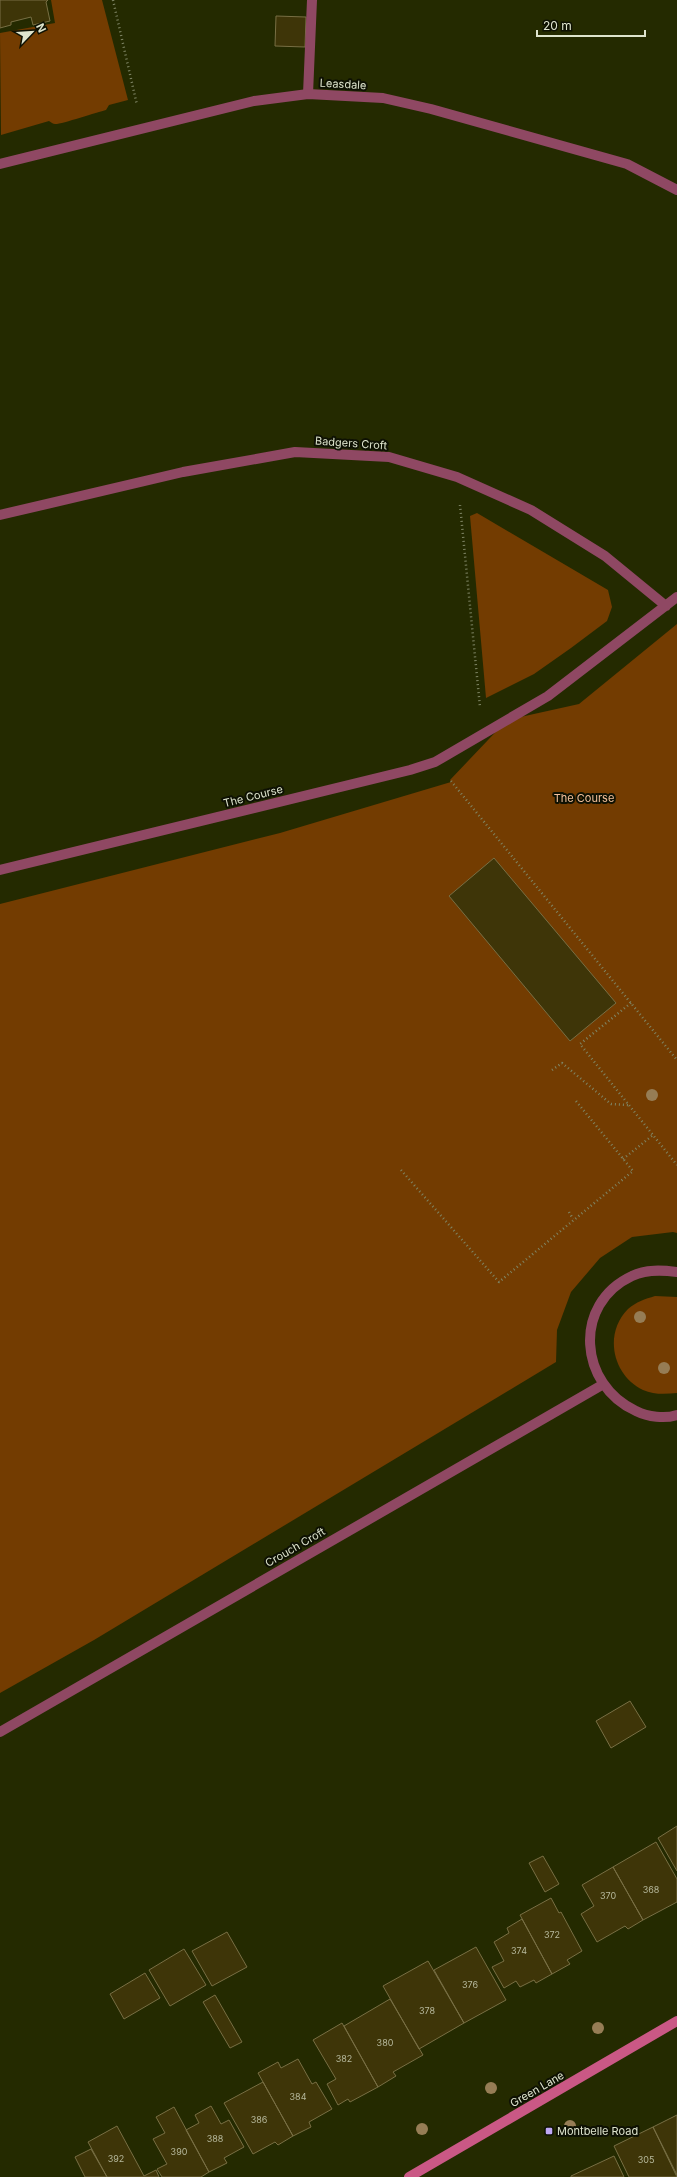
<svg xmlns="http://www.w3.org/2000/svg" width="677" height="2177" font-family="Inter,sans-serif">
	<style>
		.green { fill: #733c01 }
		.building { fill: #3e3508; stroke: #786f44 }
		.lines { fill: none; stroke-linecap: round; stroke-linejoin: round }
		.path { stroke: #7f8564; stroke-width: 2.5; stroke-dasharray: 1 3; stroke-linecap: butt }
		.lane { stroke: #8f4863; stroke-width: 10 }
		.street { stroke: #8f4863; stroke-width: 10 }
		.secondary { stroke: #ca5885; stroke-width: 10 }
		.tree { fill: #967d55 }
		.poi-dot { fill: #bfa8f4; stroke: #0e1103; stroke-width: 1.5 }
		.labels { text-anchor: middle; stroke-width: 4; stroke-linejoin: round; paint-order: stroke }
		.number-label { font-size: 9px; fill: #b6b89c }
		.street-label { font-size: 11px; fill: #dee4cd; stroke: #0e1103 }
		.park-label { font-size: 11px; fill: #f4c19b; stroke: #0e1103 }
		.poi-label { font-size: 11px; fill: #dee4cd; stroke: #0e1103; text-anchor: start }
	</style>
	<rect width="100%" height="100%" fill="#242a00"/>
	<path class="green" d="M 51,0 L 102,0 L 128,100 L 109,105 L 106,110 C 98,112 59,125 55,124 C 53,124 51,122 49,121 L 1,135 L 0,33 L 55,23 Z
		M 477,513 L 608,590 L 612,607 L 607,621 L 571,648 L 534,674 L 486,698 L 470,516 Z
		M 677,624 L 677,1233 L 673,1232 L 632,1237 L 600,1258 L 571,1292 L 557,1330 L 556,1362 L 94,1640 L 0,1693 L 0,904 L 280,833 L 451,782 L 450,780 L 507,720 L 579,704 Z
		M 655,1296 L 677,1297 L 677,1393 C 666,1394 654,1395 643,1390 C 613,1376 603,1334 628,1309 C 636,1302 645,1299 655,1296 Z"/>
	<path class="building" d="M 0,0 L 48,0 L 46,2 L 50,21 L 33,25 L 31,17 L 11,22 L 11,25 L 0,28 Z
		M 276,16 L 306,17 L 305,47 L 275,46 Z
		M 494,858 L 616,1003 L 570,1041 L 449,896 Z
		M 630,1701 L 646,1727 L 611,1748 L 596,1721 Z
		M 677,1826 L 677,1871 L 658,1838 Z
		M 656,1842 L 677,1879 L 677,1902 L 643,1920 L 613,1867 Z
		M 543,1856 L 559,1884 L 545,1892 L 529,1863 Z
		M 613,1867 L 643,1920 L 628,1929 L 625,1926 L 597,1942 L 581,1914 L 594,1906 L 582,1885 Z
		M 551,1898 L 559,1913 L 561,1912 L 582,1951 L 567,1960 L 570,1964 L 552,1974 L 520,1915 Z
		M 522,1919 L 552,1974 L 536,1983 L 534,1980 L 520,1987 L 516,1981 L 504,1988 L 492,1967 L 504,1961 L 494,1942 L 509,1933 L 507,1928 Z
		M 227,1932 L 247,1967 L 212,1986 L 192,1951 Z
		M 476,1947 L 506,2000 L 464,2023 L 434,1970 Z
		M 184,1949 L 206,1985 L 170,2006 L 149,1970 Z
		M 428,1961 L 464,2023 L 419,2049 L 383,1986 Z
		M 145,1973 L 160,1998 L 124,2019 L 110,1994 Z
		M 215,1995 L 242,2042 L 230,2048 L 203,2002 Z
		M 390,1999 L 423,2055 L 393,2072 L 396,2076 L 378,2087 L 344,2026 Z
		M 342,2023 L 378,2087 L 350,2102 L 348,2099 L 338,2105 L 327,2084 L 336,2079 L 313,2040 Z
		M 298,2059 L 312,2084 L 316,2082 L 332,2109 L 309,2122 L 311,2127 L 293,2136 L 258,2073 L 278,2062 L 281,2068 Z
		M 263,2082 L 293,2136 L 278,2145 L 275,2142 L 253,2154 L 224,2103 Z
		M 211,2106 L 221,2124 L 229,2120 L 244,2147 L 224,2158 L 227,2163 L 209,2172 L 186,2130 L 199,2123 L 195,2115 Z
		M 174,2107 L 209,2172 L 201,2177 L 162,2177 L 157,2169 L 167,2164 L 153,2139 L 165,2133 L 156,2117 Z
		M 677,2115 L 677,2175 L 653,2127 Z
		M 117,2126 L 144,2176 L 156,2170 L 159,2177 L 107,2177 L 88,2142 Z
		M 653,2127 L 677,2177 L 629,2177 L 614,2146 Z
		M 91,2149 L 107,2177 L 85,2177 L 75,2157 Z
		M 614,2156 L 624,2177 L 571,2177 L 571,2176 Z"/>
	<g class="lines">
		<path class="path" d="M 113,0 L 137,105
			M 460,505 L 480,707
			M 451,781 L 677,1060
			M 631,1003 L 580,1044 L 677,1165
			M 552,1070 L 562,1063 L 611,1104 L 628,1105
			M 623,1159 L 653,1135
			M 401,1170 L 499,1282 L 633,1171 L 576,1101
			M 569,1212 L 573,1219"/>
		<path class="lane" d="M 308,94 L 312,0"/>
		<path class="street" d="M 0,164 L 254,101 L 308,94 L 383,98 L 431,109 L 627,164 L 677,190
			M 0,515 L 183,472 L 295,452 L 389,457 L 457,477 L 531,510 L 605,556 L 666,606
			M 0,870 L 410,770 L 435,762 L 548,696 L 677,597
			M 677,1272 C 662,1270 646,1269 632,1276 C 572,1304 579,1385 636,1411 C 648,1417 665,1419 677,1415
			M 0,1732 L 602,1385"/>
		<path class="secondary" d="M 409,2177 L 677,2021"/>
	</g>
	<g class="tree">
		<circle cx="652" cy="1095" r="6"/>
		<circle cx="640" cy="1317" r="6"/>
		<circle cx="664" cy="1368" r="6"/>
		<circle cx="598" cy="2028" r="6"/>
		<circle cx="491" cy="2088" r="6"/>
		<circle cx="570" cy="2126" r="6"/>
		<circle cx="422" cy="2129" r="6"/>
	</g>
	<rect class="poi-dot" x="545" y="2127" width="8" height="8" rx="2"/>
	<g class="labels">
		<g class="number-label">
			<text x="651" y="1893">368</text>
			<text x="608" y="1899">370</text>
			<text x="552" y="1938">372</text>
			<text x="519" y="1954">374</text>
			<text x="470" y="1988">376</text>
			<text x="427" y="2014">378</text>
			<text x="385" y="2046">380</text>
			<text x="344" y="2062">382</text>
			<text x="298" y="2100">384</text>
			<text x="259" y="2123">386</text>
			<text x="215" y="2142">388</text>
			<text x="179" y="2155">390</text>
			<text x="116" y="2162">392</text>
			<text x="646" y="2163">305</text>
		</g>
		<g class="street-label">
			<text transform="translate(343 84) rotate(3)" y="4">Leasdale</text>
			<text transform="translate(351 443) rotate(4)" y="4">Badgers Croft</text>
			<text transform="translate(253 796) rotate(-14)" y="4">The Course</text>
			<text transform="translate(295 1547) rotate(-30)" y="4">Crouch Croft</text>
			<text transform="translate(537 2089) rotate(-30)" y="4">Green Lane</text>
		</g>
		<g class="park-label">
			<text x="584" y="802">The Course</text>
		</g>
		<g class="poi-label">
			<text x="557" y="2135">Montbelle Road</text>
		</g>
	</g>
	<g transform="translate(32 32) rotate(65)" stroke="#0e1103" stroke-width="3" paint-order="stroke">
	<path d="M0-3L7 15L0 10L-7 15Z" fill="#dee4cd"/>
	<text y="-6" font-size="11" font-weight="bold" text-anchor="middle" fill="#dee4cd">N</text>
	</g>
	<path d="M537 30v6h108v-6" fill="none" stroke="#dee4cd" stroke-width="2"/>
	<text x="543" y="30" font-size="12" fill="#dee4cd" stroke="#0e1103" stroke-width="3" paint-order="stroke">20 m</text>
</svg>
